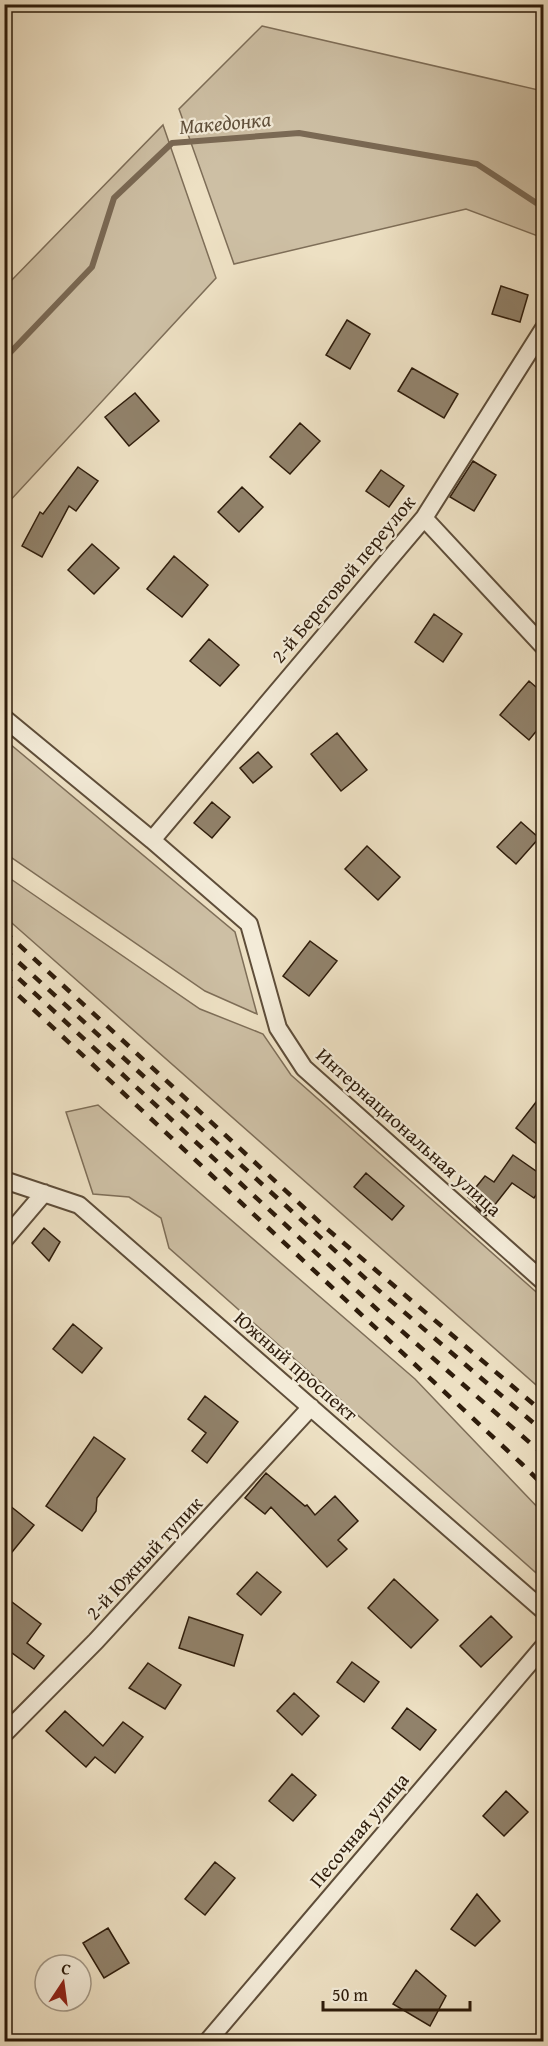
<svg xmlns="http://www.w3.org/2000/svg" width="548" height="2046" font-family="'Gentium Book Plus',serif">
	<style>
		.green { fill: #cdbfa4; stroke: #7e6e58; stroke-width: 1.5 }
		.lines { fill: none; stroke-linecap: round; stroke-linejoin: round }
		.stream { stroke: #7a6954; stroke-width: 6 }
		.building { fill: #91826b; stroke: #2e1c0b; stroke-width: 1.5 }
		.street-casing { stroke: #5e4d39; stroke-width: 20 }
		.street { stroke: #f3ebd8; stroke-width: 16 }
		.rail { stroke: #2e1c0b; stroke-width: 4.5; stroke-dasharray: 10 10; stroke-linecap: butt }
		.labels { text-anchor: middle; stroke-width: 4.5; stroke-linejoin: round; paint-order: stroke }
		.street-label { font-size: 20px; fill: #2e1c0b; stroke: #f3ebd8 }
		.water-label { font-size: 21px; font-style: italic; fill: #60503b; stroke: #f3ebd8 }
	</style>
	<rect width="100%" height="100%" fill="#ede0c3"/>
	<filter id="stains"><feTurbulence type="fractalNoise" baseFrequency=".00333" numOctaves="4"/><feColorMatrix values="0 0 0 0 .2 0 0 0 0 .09 0 0 0 0 .02 0 0 0 .5 -.17"/></filter>
	<radialGradient id="worn" r=".72"><stop offset=".6" stop-color="#630" stop-opacity="0"/><stop offset="1" stop-color="#630" stop-opacity=".3"/></radialGradient>
	<path class="green" d="M 262,26 L 543,91 L 543,238 L 466,209 L 234,264 L 179,109 Z
		M 163,125 L 216,278 L 6,505 L 5,511 L 5,287 Z
		M 4,739 L 235,932 L 257,1014 L 205,991 L 5,853 Z
		M 5,875 L 200,1009 L 263,1034 L 291,1075 L 543,1298 L 543,1391 L 5,917 Z
		M 98,1105 L 415,1379 L 543,1513 L 543,1579 L 169,1248 L 161,1218 L 129,1197 L 93,1194 L 66,1112 Z"/>
	<g class="lines">
		<path class="stream" d="M 4,359 L 92,267 L 114,198 L 172,143 L 299,133 L 477,164 L 544,208"/>
	</g>
	<path class="building" d="M 501,286 L 528,295 L 520,322 L 492,314 Z
		M 347,320 L 370,334 L 350,369 L 326,355 Z
		M 412,368 L 458,394 L 444,418 L 398,391 Z
		M 135,393 L 159,421 L 129,446 L 105,417 Z
		M 300,423 L 320,441 L 290,474 L 270,457 Z
		M 473,461 L 496,475 L 474,511 L 450,497 Z
		M 78,467 L 98,481 L 76,511 L 69,506 L 42,557 L 22,546 L 40,512 L 43,514 Z
		M 381,470 L 404,486 L 389,507 L 366,491 Z
		M 242,487 L 263,507 L 239,532 L 218,512 Z
		M 92,544 L 119,568 L 94,594 L 68,570 Z
		M 174,556 L 208,585 L 182,617 L 147,589 Z
		M 434,614 L 462,634 L 443,662 L 415,642 Z
		M 209,639 L 239,665 L 220,686 L 190,661 Z
		M 529,681 L 543,693 L 543,723 L 529,740 L 500,715 Z
		M 337,733 L 367,770 L 341,791 L 311,754 Z
		M 258,752 L 272,767 L 253,783 L 240,768 Z
		M 212,802 L 230,817 L 212,838 L 194,823 Z
		M 521,822 L 539,838 L 516,864 L 497,847 Z
		M 367,846 L 400,877 L 378,900 L 345,869 Z
		M 310,941 L 337,961 L 309,996 L 283,976 Z
		M 543,1093 L 543,1149 L 516,1128 Z
		M 513,1155 L 543,1176 L 543,1185 L 534,1198 L 512,1183 L 486,1216 L 476,1207 L 477,1205 L 468,1197 L 485,1176 L 494,1182 Z
		M 366,1173 L 404,1206 L 392,1220 L 354,1187 Z
		M 44,1228 L 60,1242 L 49,1261 L 32,1243 Z
		M 73,1324 L 102,1348 L 82,1373 L 53,1349 Z
		M 205,1396 L 238,1422 L 207,1463 L 192,1451 L 206,1433 L 188,1419 Z
		M 94,1437 L 125,1459 L 97,1498 L 96,1511 L 82,1531 L 46,1506 Z
		M 266,1473 L 305,1506 L 307,1505 L 315,1515 L 335,1496 L 358,1521 L 338,1540 L 347,1549 L 327,1567 L 271,1507 L 265,1514 L 245,1498 Z
		M 4,1501 L 34,1525 L 4,1562 Z
		M 257,1572 L 281,1592 L 261,1615 L 237,1594 Z
		M 394,1579 L 438,1620 L 411,1648 L 368,1608 Z
		M 12,1602 L 41,1624 L 27,1643 L 44,1656 L 34,1669 L 4,1647 L 4,1612 Z
		M 491,1616 L 512,1637 L 481,1667 L 460,1646 Z
		M 189,1617 L 243,1635 L 234,1666 L 179,1648 Z
		M 352,1662 L 379,1682 L 364,1702 L 337,1682 Z
		M 148,1663 L 181,1685 L 165,1709 L 129,1688 Z
		M 294,1693 L 319,1716 L 302,1735 L 277,1711 Z
		M 407,1708 L 436,1730 L 420,1750 L 392,1728 Z
		M 65,1711 L 103,1746 L 123,1722 L 143,1737 L 115,1773 L 95,1757 L 86,1767 L 46,1731 Z
		M 292,1774 L 316,1795 L 293,1821 L 269,1801 Z
		M 506,1791 L 528,1812 L 504,1836 L 483,1816 Z
		M 215,1862 L 235,1878 L 205,1915 L 185,1899 Z
		M 477,1894 L 500,1921 L 475,1946 L 451,1929 Z
		M 108,1928 L 129,1963 L 104,1978 L 83,1943 Z
		M 416,1970 L 446,1996 L 430,2026 L 393,2004 Z"/>
	<g class="lines">
		<g class="street-casing">
			<path id="street" d="M 424,518 L 544,647
				M 4,718 L 152,840 L 249,924 L 278,1028 L 304,1068 L 544,1282
				M 152,840 L 424,518 L 544,328
				M 4,1180 L 79,1205 L 544,1611
				M 4,1240 L 44,1193
				M 4,1734 L 96,1641 L 311,1407
				M 207,2042 L 544,1646"/>
		</g>
		<use href="#street" class="street"/>
		<path class="rail" d="M 4,931 L 326,1228 L 544,1413
			M 4,949 L 376,1288 L 544,1432
			M 4,965 L 380,1312 L 544,1455
			M 4,982 L 523,1465 L 544,1486"/>
	</g>
	<g class="labels">
		<g class="street-label">
			<text transform="translate(343 579) rotate(-50)" y="7">2-й Береговой переулок</text>
			<text transform="translate(409 1132) rotate(42)" y="7">Интернациональная улица</text>
			<text transform="translate(296 1366) rotate(41)" y="7">Южный проспект</text>
			<text transform="translate(144 1558) rotate(-47)" y="7">2-й Южный тупик</text>
			<text transform="translate(359 1830) rotate(-50)" y="7">Песочная улица</text>
		</g>
		<g class="water-label">
			<text transform="translate(225 123) rotate(-5)" y="7">Македонка</text>
		</g>
	</g>
	<rect width="548" height="2046" fill="none" stroke="#ede0c3" stroke-width="24"/>
	<rect x="6" y="6" width="536" height="2034" fill="none" stroke="#2e1c0b" stroke-width="3"/>
	<rect x="12" y="12" width="524" height="2022" fill="none" stroke="#2e1c0b" stroke-width="1.5"/>
	<g transform="translate(63 1983) rotate(13)"><circle r="28" fill="#f3ebd8" stroke="#a49886" stroke-width="1.5"/>
	<path d="M0-4.5L10 22L0 15L-10 22Z" fill="#8f2418"/>
	<text y="-9" font-size="16" font-weight="bold" text-anchor="middle" fill="#2e1c0b">С</text>
	</g>
	<path d="M323 2001v9h147v-9" fill="none" stroke="#2e1c0b" stroke-width="3"/>
	<text x="332" y="2001" font-size="18" fill="#2e1c0b" stroke="#f3ebd8" stroke-width="4.5" paint-order="stroke">50 m</text>
	<rect width="100%" height="100%" filter="url(#stains)"/>
	<rect width="100%" height="100%" fill="url(#worn)"/>
</svg>
